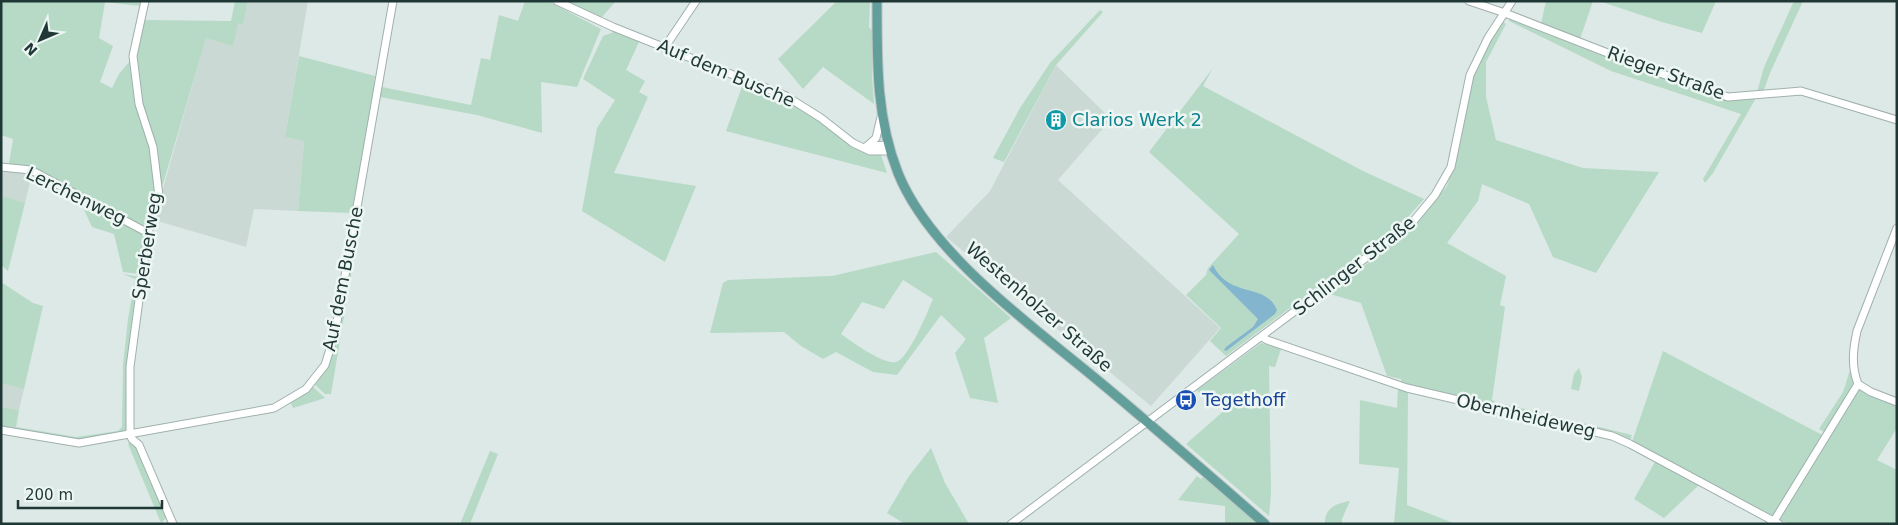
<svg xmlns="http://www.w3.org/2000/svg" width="1898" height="525" font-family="'DejaVu Sans',sans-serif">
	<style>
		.built { fill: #cbd9d5 }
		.green { fill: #b6dac6; fill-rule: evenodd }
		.water { fill: #84b5ce }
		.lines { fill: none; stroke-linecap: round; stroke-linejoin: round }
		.minor-casing { stroke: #a0b0ae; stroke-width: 9 }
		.major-casing { stroke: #bcc3c3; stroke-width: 11 }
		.minor { stroke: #fff; stroke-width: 7 }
		.major { stroke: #629e9a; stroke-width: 9 }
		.labels { text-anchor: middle; stroke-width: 5; stroke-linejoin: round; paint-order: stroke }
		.street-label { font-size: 18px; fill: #1f3836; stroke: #edf6f3 }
		.culture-label { font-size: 18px; fill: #0d838f; stroke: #edf6f3; text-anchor: start }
		.transit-label { font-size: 18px; fill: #164399; stroke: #edf6f3; text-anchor: start }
	</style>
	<rect width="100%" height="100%" fill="#dde9e6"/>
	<path class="built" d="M 248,1 L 308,1 L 285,137 L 304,141 L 298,211 L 254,209 L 246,247 L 154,220 L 206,37 L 238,22 L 243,23 Z
		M 1056,65 L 1111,119 L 1058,180 L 1220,328 L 1151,406 L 946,237 L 990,191 Z
		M 1,169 L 18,170 L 32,174 L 25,203 L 1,196 Z
		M 1,383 L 24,389 L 19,410 L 1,407 Z"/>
	<path class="green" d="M 1,1 L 141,1 L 140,6 L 105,2 L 99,38 L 113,46 L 100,82 L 112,88 L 119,74 L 135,55 L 142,20 L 231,21 L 235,1 L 248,1 L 243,24 L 238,23 L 233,46 L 206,38 L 160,194 L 147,226 L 144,228 L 19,166 L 9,164 L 13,139 L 1,135 Z
		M 525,1 L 548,1 L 601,29 L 577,87 L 541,82 L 542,133 L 477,115 L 380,97 L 382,87 L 471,105 L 481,58 L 490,60 L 499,15 L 518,21 Z
		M 567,1 L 616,1 L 601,18 Z
		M 837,1 L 870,1 L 869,27 L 873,32 L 872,75 L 874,104 L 823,67 L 803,89 L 778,59 Z
		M 1546,1 L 1593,1 L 1580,39 L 1541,24 Z
		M 1599,1 L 1716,1 L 1702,33 L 1662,22 Z
		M 1794,1 L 1803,1 L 1770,73 L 1764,90 L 1757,92 L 1764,67 Z
		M 1100,10 L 1103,12 L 1056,65 L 1004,162 L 993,158 L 1020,108 L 1050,63 Z
		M 1511,17 L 1727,100 L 1756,98 L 1713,173 L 1705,183 L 1703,179 L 1741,114 L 1611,71 L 1509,21 Z
		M 1502,21 L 1506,24 L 1486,62 L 1486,97 L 1496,140 L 1583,168 L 1659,172 L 1596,273 L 1553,257 L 1529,204 L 1482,184 L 1478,201 L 1447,243 L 1506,276 L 1500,305 L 1505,307 L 1492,400 L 1496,402 L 1495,406 L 1402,383 L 1401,379 L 1387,376 L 1361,303 L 1330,294 L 1413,226 L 1447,186 L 1459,149 L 1473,75 L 1480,59 Z
		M 614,32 L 639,42 L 626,70 L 645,81 L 639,92 L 648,97 L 614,173 L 696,186 L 665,262 L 582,211 L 597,128 L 615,100 L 583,79 L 603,36 Z
		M 299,56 L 375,76 L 374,81 L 376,82 L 353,213 L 298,211 L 304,141 L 285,137 Z
		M 1213,68 L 1203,86 L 1363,171 L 1424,199 L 1407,218 L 1385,237 L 1226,356 L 1210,341 L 1221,328 L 1186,295 L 1206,275 L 1208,268 L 1239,234 L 1149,152 Z
		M 743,84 L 783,100 L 818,118 L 871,154 L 881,155 L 887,173 L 726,131 Z
		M 3,196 L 25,203 L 8,271 L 1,265 L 1,207 Z
		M 79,199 L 146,234 L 140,274 L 123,272 L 114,234 L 92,227 Z
		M 352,251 L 355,251 L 331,394 L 325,394 L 315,385 L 327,366 Z
		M 936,252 L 1011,318 L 984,338 L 998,403 L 970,398 L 955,353 L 966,339 L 941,315 L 897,375 L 873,372 L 836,352 L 823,359 L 801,346 L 784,332 L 710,333 L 723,283 L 728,280 L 832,276 ZM 903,280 L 933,299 C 928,311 908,360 896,362 C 884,365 852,342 841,334 L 862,302 L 884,309 Z
		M 123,274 L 140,277 L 134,318 L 129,432 L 78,441 L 1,428 L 1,407 L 19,410 L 16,427 L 76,437 L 118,431 L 122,427 L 123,365 L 128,319 L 135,279 Z
		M 1,282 L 33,303 L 43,306 L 24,389 L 1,383 Z
		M 1261,343 L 1281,349 L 1275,367 L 1269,366 L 1271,494 L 1269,516 L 1186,444 L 1226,409 L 1216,395 L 1214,396 L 1210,391 L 1202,397 L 1197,390 Z
		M 1663,351 L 1828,438 L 1860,387 L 1897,403 L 1897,428 L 1877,460 L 1897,470 L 1897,524 L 1788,524 L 1632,442 Z
		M 1851,367 L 1857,383 L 1826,433 L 1819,429 L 1843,392 Z
		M 1579,368 L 1582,377 L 1579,391 L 1571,389 L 1574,374 Z
		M 312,386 L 325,398 L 293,408 L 291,403 L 308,391 Z
		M 1398,388 L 1408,393 L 1407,505 L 1456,524 L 1394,524 L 1399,468 L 1359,464 L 1360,400 L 1397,408 Z
		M 1505,404 L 1632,435 L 1630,441 L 1504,409 Z
		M 131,441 L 136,446 L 167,517 L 161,523 L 128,444 Z
		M 931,448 L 945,483 L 969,524 L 905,524 L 887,513 L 909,476 Z
		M 490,451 L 498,454 L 470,524 L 460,524 Z
		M 1656,460 L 1699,485 L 1664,518 L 1634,499 Z
		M 1197,476 L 1201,479 L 1204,476 L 1259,524 L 1225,524 L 1225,506 L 1178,500 Z
		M 1350,501 L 1342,519 L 1342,524 L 1325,524 C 1324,508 1337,503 1350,501 Z"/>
	<path class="water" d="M 1213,265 C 1229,299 1266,282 1277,310 L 1275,314 L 1226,351 L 1224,350 L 1226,347 L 1253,327 L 1258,319 L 1209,270 Z"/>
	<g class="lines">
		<g class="minor-casing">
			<path id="minor" d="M 145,1 L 133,56 L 139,104 L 153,147 L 159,196 L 148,233 L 130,367 L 130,435 L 132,439 L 139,445 L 173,524
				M 557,1 L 613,27 L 786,96 L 821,118 L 853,143 L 870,151 L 891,151
				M 1469,1 L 1505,13 L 1654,71 L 1728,97 L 1801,91 L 1897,120
				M 665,47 L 696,1
				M 867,146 L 876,138 L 881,117
				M 867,146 L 889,145
				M 1,167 L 31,170 L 148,233
				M 1897,228 L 1857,331 C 1853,349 1851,366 1858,384 L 1871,392 L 1897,402
				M 1262,337 L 1267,340 L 1407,388 L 1612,436 L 1630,444 L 1779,524
				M 1,430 L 79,443 L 274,408 L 306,389 L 325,365 L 335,333 L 393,1
				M 1771,523 L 1774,521 L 1858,384
				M 1011,524 L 1411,224 L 1435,195 L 1451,167 L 1470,75 L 1488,38 L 1512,1"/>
		</g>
		<g class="major-casing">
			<path id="major" d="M 877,1 C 877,60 876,118 898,173 C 930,253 1030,324 1095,378 C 1153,426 1209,475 1265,524"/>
		</g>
		<use href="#minor" class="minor"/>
		<use href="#major" class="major"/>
	</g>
	<defs>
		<g id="building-disc" transform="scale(1.125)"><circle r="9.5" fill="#0f9aa8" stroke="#edf6f3"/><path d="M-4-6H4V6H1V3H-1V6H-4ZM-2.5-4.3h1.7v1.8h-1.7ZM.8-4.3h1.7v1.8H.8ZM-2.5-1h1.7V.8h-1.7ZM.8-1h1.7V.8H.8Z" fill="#fff"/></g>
		<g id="bus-disc" transform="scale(1.125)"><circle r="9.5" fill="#1a4fb4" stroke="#edf6f3"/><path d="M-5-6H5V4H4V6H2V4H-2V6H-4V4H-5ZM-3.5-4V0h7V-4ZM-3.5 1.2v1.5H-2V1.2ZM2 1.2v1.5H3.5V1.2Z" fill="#fff"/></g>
	</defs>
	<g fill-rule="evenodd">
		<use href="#building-disc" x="1056" y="120"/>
		<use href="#bus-disc" x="1186" y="400"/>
	</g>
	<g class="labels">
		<g class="street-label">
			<text transform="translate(726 73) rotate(23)" y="6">Auf dem Busche</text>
			<text transform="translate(1666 73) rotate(20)" y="6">Rieger Straße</text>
			<text transform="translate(76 196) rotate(26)" y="6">Lerchenweg</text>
			<text transform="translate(147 246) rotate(-81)" y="6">Sperberweg</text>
			<text transform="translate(1354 266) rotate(-38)" y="6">Schlinger Straße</text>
			<text transform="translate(343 279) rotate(-79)" y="6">Auf dem Busche</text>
			<text transform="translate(1039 307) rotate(41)" y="6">Westenholzer Straße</text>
			<text transform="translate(1526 416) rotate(13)" y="6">Obernheideweg</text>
		</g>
		<g class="culture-label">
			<text x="1072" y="126">Clarios Werk 2</text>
		</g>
		<g class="transit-label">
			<text x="1202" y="406">Tegethoff</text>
		</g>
	</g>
	<rect width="1898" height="525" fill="none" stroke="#1f3836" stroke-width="5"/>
	<g transform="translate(40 40) rotate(225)" stroke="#edf6f3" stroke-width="4" paint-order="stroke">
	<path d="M0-4L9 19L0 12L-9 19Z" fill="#1f3836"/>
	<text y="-8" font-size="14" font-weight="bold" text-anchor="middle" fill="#1f3836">N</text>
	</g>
	<path d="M18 500v8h144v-8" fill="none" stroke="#1f3836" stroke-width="2.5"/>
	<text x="25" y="500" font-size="15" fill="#1f3836" stroke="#edf6f3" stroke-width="4" paint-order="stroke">200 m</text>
</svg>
